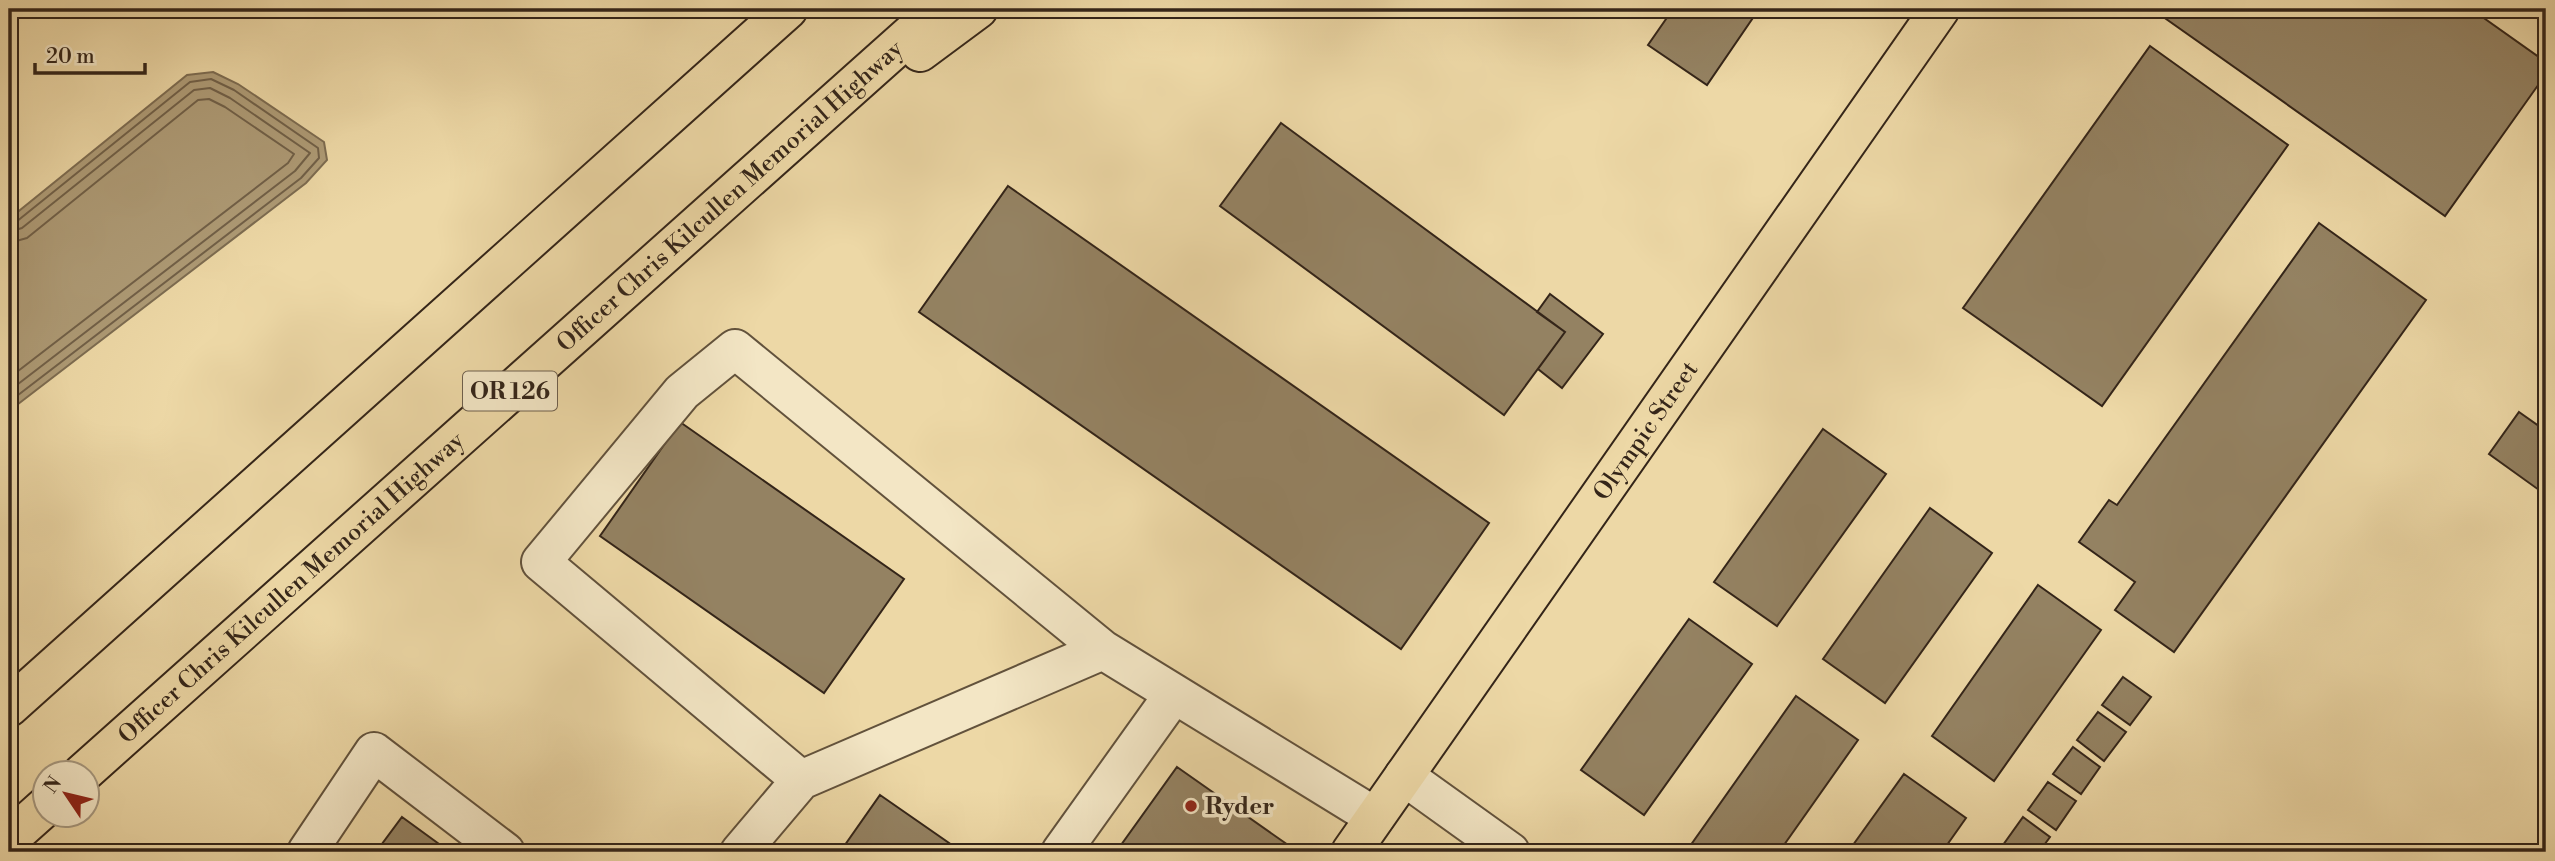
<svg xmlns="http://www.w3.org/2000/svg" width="2555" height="861" font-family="'Libre Bodoni',serif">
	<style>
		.water { fill: #ae9b76; stroke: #7d6c51; stroke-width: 2 }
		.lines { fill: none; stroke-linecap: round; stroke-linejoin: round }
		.shore { stroke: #716048; stroke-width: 2 }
		.building { fill: #948262; stroke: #342519; stroke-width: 2 }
		.minor-casing { stroke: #62523c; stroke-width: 42 }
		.major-casing { stroke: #342519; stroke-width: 42 }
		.highway-casing { stroke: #342519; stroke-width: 42 }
		.minor { stroke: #f3e6c5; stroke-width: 38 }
		.major { stroke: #edd8a6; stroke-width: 38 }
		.highway { stroke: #edd8a6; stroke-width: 38 }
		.poi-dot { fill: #8f2418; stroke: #f3e6c5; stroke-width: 2.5 }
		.labels { text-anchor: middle; stroke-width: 7; stroke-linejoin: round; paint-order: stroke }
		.shield { fill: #f3e6c5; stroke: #6d5f4d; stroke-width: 2 }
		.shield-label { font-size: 23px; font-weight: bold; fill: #342519 }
		.street-label { font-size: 24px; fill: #342519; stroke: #f3e6c5 }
		.poi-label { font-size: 24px; font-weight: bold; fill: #342519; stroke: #f3e6c5; text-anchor: start }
	</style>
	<rect width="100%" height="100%" fill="#edd8a6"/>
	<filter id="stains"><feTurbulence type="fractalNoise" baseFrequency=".00286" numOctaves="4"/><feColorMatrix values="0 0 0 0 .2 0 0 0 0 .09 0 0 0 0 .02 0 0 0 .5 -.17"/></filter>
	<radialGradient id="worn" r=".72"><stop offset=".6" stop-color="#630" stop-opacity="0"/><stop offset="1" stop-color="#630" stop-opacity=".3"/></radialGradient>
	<path class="water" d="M 213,72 L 238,84 L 324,142 L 327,160 L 306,183 L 9,411 L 9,219 L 187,75 Z"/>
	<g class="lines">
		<path class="shore" d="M 9,223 L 16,222 L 190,82 L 211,79 L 234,90 L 318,148 L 319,158 L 301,178 L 9,402
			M 9,232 L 22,228 L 194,90 L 210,88 L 230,98 L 310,153 L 295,171 L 9,391
			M 9,243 L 27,238 L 198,100 L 209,99 L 225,107 L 294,154 L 288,163 L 9,378"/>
	</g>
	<path class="building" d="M 1673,9 L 1759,9 L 1707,85 L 1648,45 Z
		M 2152,9 L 2471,9 L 2546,62 L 2546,74 L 2445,216 Z
		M 2150,46 L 2288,145 L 2102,406 L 1963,308 Z
		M 1281,123 L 1565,332 L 1504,415 L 1220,206 Z
		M 1008,186 L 1489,523 L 1401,649 L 919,312 Z
		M 2319,223 L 2426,300 L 2174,652 L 2115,610 L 2135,582 L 2079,542 L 2109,500 L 2117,505 Z
		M 1550,294 L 1603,334 L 1562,388 L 1538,369 L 1565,332 L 1537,312 Z
		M 2519,412 L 2546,431 L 2546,495 L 2489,454 Z
		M 680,422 L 904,579 L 824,693 L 600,536 Z
		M 1823,429 L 1886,474 L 1777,626 L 1714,582 Z
		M 1930,508 L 1992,553 L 1885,703 L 1823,659 Z
		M 2038,585 L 2101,630 L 1994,781 L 1932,736 Z
		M 1689,619 L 1752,664 L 1644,815 L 1581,770 Z
		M 2123,677 L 2151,697 L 2130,725 L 2102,705 Z
		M 1796,696 L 1858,740 L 1779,852 L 1693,852 L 1688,849 Z
		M 2098,712 L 2126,732 L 2104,761 L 2077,740 Z
		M 2073,747 L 2100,767 L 2081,794 L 2053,774 Z
		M 1177,767 L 1288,845 L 1283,852 L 1116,852 Z
		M 1904,774 L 1966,818 L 1942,852 L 1848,852 Z
		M 2048,782 L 2076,801 L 2056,830 L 2028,810 Z
		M 880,795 L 962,852 L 840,852 Z
		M 402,817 L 450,852 L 376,852 Z
		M 2023,817 L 2050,837 L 2039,852 L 2013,852 L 2003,845 Z"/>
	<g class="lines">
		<g class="minor-casing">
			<path id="minor" d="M 1404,776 L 1510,852
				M 801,780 L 541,562 L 682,392 L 735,349 L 1103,650
				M 307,852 L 374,752 L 505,852
				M 740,852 L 801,780 L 1103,650 L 1375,817
				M 1061,852 L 1174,694"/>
		</g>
		<g class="major-casing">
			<g id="major">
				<path id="s1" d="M 1351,852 L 1940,9"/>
			</g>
		</g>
		<g class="highway-casing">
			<g id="highway">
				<path d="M 920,52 L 978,9"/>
				<path d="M 9,707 L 788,9"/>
				<path id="s2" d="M 82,774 L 939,9"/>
				<path d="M 9,839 L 46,806"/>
			</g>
		</g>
		<use href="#minor" class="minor"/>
		<use href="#major" class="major"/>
		<use href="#highway" class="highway"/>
	</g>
	<circle class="poi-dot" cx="1191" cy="806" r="7"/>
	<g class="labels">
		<rect class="shield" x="463" y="371.5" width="94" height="39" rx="5"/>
		<g class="shield-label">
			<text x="510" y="399">OR 126</text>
		</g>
		<g class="street-label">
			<text dy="8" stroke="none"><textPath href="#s2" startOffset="868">Officer Chris Kilcullen Memorial Highway</textPath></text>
			<text dy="8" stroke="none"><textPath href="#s1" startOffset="514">Olympic Street</textPath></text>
			<text dy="8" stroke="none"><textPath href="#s2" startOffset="280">Officer Chris Kilcullen Memorial Highway</textPath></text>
		</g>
		<g class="poi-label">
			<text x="1205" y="814">Ryder</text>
		</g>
	</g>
	<rect width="2555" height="861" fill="none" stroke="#edd8a6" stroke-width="35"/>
	<rect x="10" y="10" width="2534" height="840" fill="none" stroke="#342519" stroke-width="3.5"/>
	<rect x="18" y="18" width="2520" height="826" fill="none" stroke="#342519" stroke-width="2"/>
	<g transform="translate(66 794) rotate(305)"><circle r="33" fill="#f3e6c5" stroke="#a79980" stroke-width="2"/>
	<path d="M0-5L12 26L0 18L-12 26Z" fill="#8f2418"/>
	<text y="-10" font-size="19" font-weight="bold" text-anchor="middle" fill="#342519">N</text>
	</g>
	<path d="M35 63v10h110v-10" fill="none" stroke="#342519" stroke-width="3.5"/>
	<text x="46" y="63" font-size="21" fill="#342519" stroke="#f3e6c5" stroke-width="5" paint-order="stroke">20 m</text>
	<rect width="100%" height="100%" filter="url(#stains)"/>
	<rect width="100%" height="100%" fill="url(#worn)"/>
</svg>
